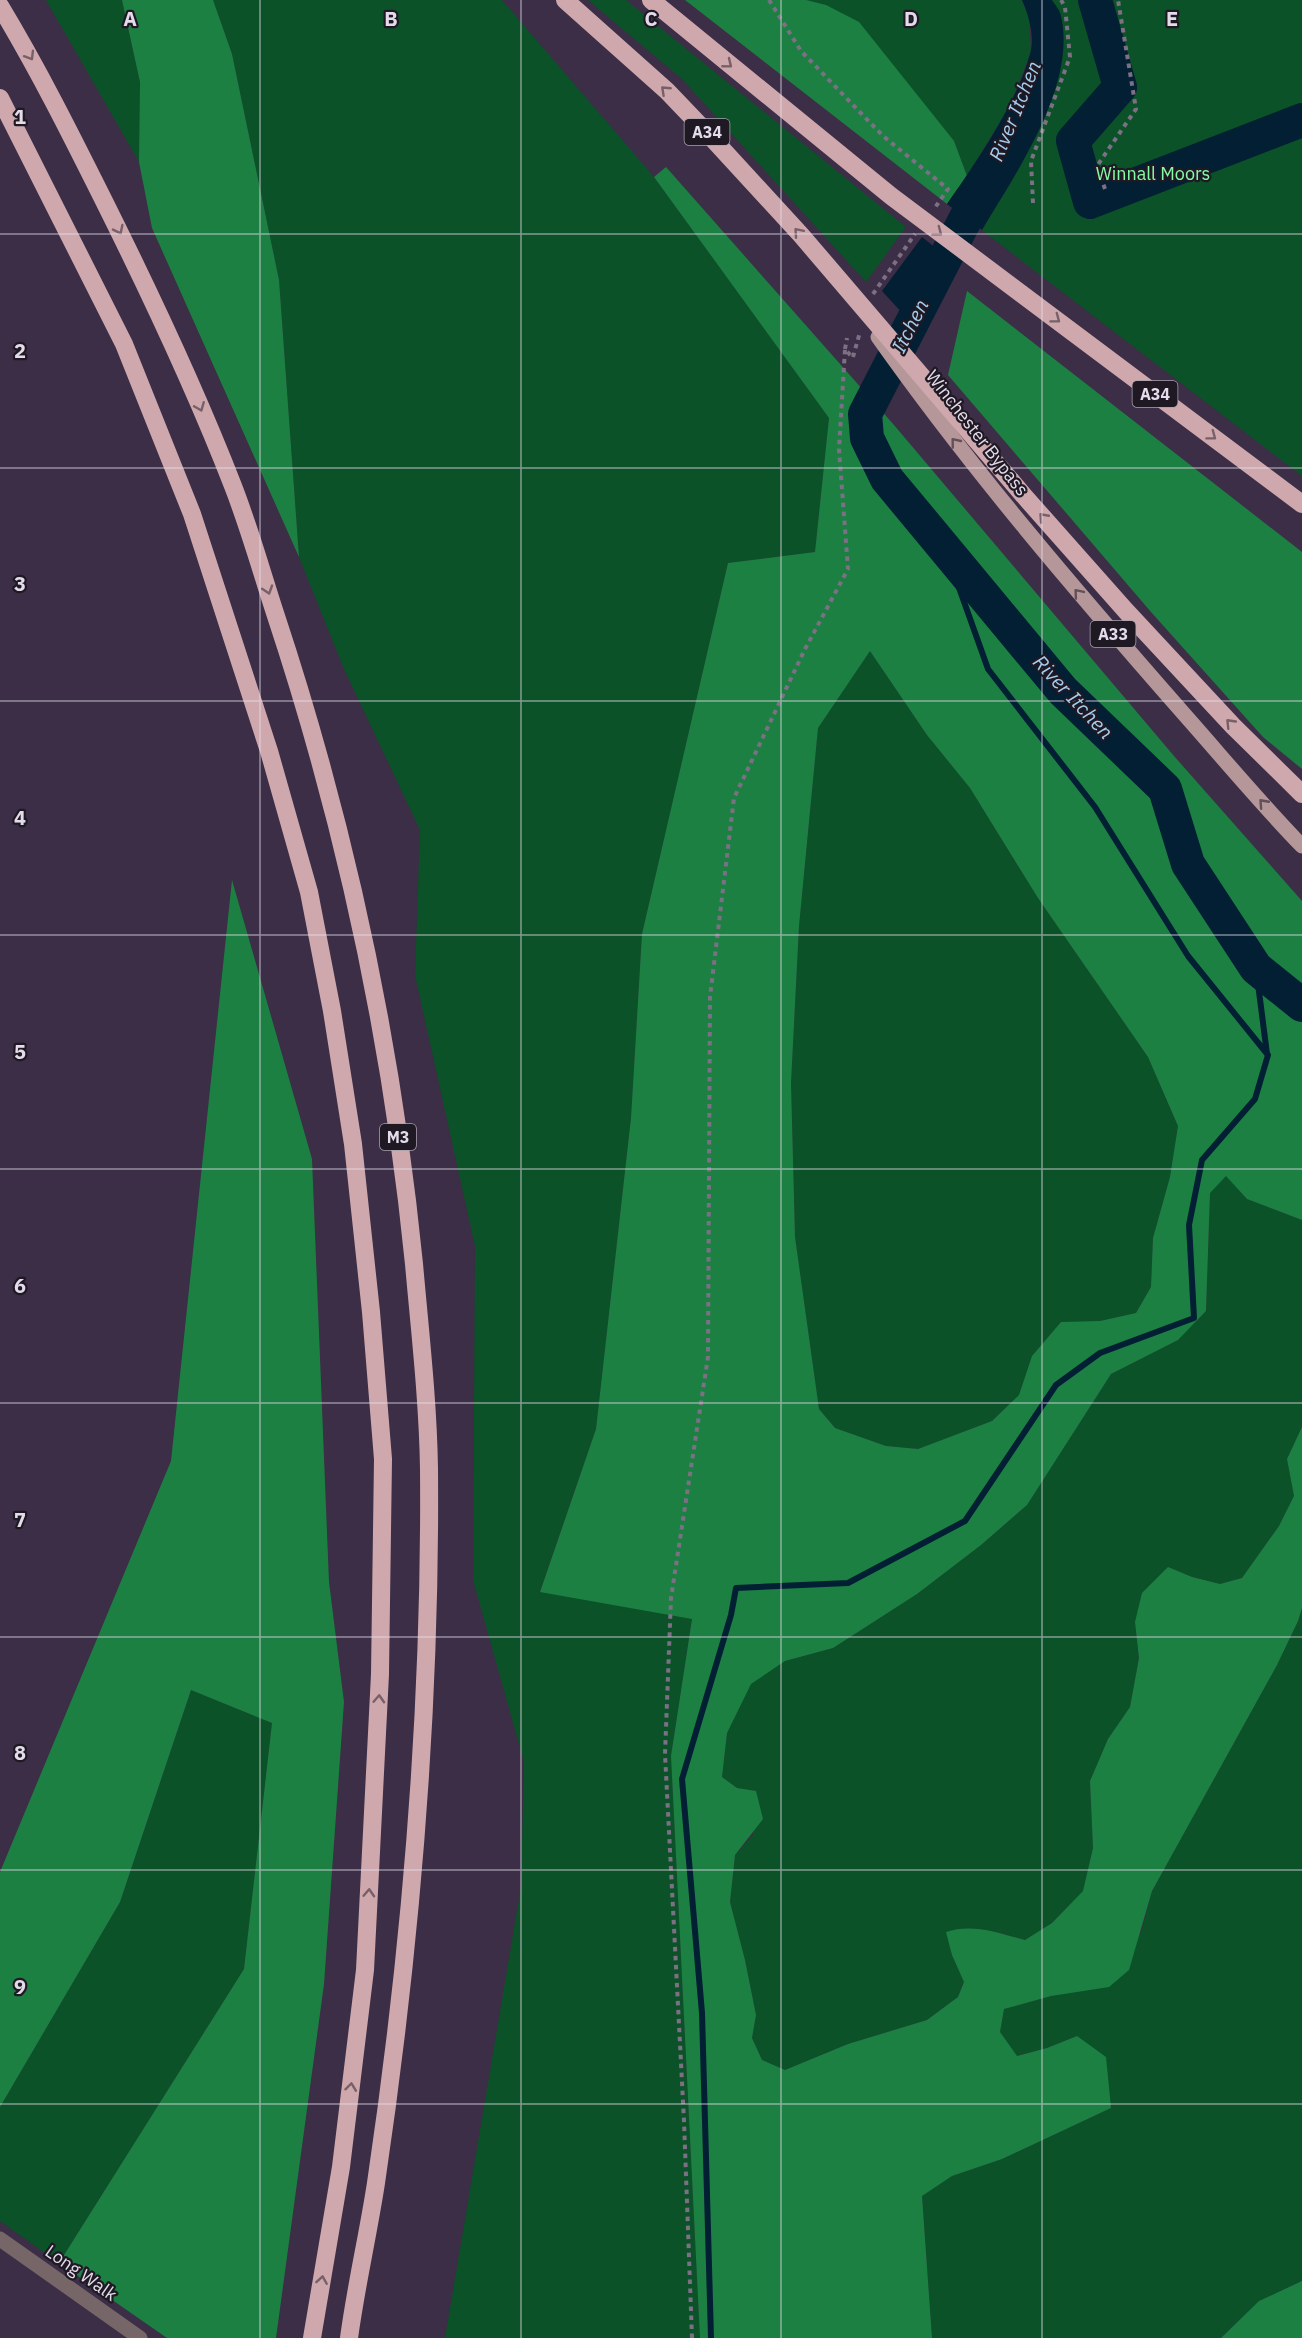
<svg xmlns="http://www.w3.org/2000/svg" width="1302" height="2338" font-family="'IBM Plex Sans',sans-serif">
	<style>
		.green { fill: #0c5228 }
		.forest { fill: #1d8043; fill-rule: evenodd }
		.water { fill: #031f33 }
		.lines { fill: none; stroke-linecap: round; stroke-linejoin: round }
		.stream { stroke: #031f33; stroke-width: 6 }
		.river { stroke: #031f33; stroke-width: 34 }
		.path { stroke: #7c7085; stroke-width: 4; stroke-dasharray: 4.5 4.5; stroke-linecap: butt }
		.minor { stroke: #766668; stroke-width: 15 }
		.major { stroke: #b59699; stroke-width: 15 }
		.highway { stroke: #cfa8ad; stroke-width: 18 }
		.oneway { stroke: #776068 }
		.oneway2 { stroke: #625159 }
		.grid { fill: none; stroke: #e4dceb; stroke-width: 1.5; stroke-opacity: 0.55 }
		.labels { text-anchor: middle; stroke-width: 4.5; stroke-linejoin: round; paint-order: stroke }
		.shield { fill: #1f1924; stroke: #a9a2af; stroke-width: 1.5 }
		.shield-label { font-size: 16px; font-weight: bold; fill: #e4dceb }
		.park-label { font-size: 18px; fill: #85fba7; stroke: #1f1924 }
		.street-label { font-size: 18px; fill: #e4dceb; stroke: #1f1924 }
		.water-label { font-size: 20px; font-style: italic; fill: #a5cdee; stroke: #1f1924 }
		.grid-label { font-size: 20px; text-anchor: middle; font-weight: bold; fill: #e4dceb; stroke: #1f1924; stroke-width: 4.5; stroke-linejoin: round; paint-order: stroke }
	</style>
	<rect width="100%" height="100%" fill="#3b2e46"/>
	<path class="green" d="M 46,0 L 122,0 L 140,82 L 139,162 Z
		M 213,0 L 502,0 L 654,177 L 829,418 L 815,552 L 728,563 L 642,934 L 631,1118 L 596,1429 L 540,1591 L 692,1618 L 671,1756 L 700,2338 L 445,2338 L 521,1887 L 524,1762 L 473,1580 L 475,1246 L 415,975 L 420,830 L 344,669 L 299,557 L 279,280 L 232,54 Z
		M 588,0 L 626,0 L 906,227 L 866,282 L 682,79 Z
		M 806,0 L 1022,0 L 1029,17 L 1031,52 L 1010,105 L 967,176 L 954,141 Z
		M 1031,0 L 1302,0 L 1302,476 L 966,218 L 1012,129 L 1040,51 Z
		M 870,651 L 927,735 L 970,788 L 1038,898 L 1148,1057 L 1178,1126 L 1170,1177 L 1153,1238 L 1151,1287 L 1136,1313 L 1100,1321 L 1061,1322 L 1032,1356 L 1019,1395 L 992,1421 L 918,1449 L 886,1446 L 835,1428 L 819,1409 L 795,1237 L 791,1083 L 799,926 L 818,728 Z
		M 1226,1175 L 1247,1199 L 1302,1220 L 1302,1427 L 1287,1459 L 1294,1496 L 1279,1526 L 1242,1578 L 1220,1584 L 1192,1577 L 1168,1567 L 1135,1622 L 1139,1658 L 1130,1707 L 1108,1739 L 1090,1781 L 1093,1848 L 1083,1891 L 1052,1923 L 1025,1940 L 993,1931 L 952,1955 L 964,1981 L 958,1997 L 927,2020 L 848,2044 L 785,2070 L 762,2060 L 752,2038 L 756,2015 L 745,1960 L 730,1902 L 735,1855 L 753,1835 L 755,1791 L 737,1788 L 722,1777 L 727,1733 L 750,1684 L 785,1661 L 833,1648 L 917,1594 L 981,1545 L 1027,1505 L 1111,1374 L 1178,1340 L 1206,1311 L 1210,1192 Z
		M 1302,1608 L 1302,2281 L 1259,2301 L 1221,2338 L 932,2338 L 922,2196 L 952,2176 L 1002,2159 L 1111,2108 L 1077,2036 L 1047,2048 L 1016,2056 L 1000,2032 L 1004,2009 L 1051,1996 L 1141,1933 L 1152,1891 L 1277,1665 L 1298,1621 Z
		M 191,1690 L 272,1723 L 244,1969 L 59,2263 L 0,2221 L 0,2107 L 120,1902 Z"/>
	<path class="forest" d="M 122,0 L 213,0 L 232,54 L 279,280 L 299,557 L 152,228 L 139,162 L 140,82 Z
		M 685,0 L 806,0 L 826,5 L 859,22 L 954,141 L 967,176 L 947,204 Z
		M 666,167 L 894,425 L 1174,756 L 1302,901 L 1302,1220 L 1247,1199 L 1226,1176 L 1210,1193 L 1206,1311 L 1178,1340 L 1111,1374 L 1027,1505 L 981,1545 L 917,1594 L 833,1648 L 785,1661 L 751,1684 L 727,1733 L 722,1777 L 737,1788 L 756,1791 L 763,1819 L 735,1855 L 730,1902 L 745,1960 L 756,2015 L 752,2038 L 762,2060 L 785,2070 L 848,2044 L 927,2020 L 958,1997 L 964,1982 L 952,1955 L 946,1932 C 972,1923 999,1933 1025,1940 L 1052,1923 L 1083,1891 L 1093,1848 L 1090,1781 L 1108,1739 L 1130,1707 L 1139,1658 L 1135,1622 L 1142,1593 L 1168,1567 L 1192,1577 L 1220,1584 L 1242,1578 L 1279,1526 L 1294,1496 L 1287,1459 L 1302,1427 L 1302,1608 L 1298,1621 L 1277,1665 L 1152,1891 L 1129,1970 L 1109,1987 L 1051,1996 L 1004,2009 L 1000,2032 L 1017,2056 L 1047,2048 L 1077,2036 L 1106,2057 L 1111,2108 L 1002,2159 L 952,2176 L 922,2196 L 932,2338 L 700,2338 L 671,1756 L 692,1619 L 540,1592 L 596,1429 L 631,1118 L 642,934 L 728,563 L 815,552 L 829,418 L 654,177 ZM 870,651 L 927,735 L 970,788 L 1038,898 L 1148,1057 L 1178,1126 L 1170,1177 L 1153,1238 L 1151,1287 L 1136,1313 L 1100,1321 L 1061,1322 L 1032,1356 L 1019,1395 L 992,1421 L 918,1449 L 886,1446 L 835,1428 L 819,1409 L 795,1237 L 791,1083 L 799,926 L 818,728 Z
		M 967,291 L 1302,552 L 1302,769 L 1263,737 L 1151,612 L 948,375 Z
		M 232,880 L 312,1159 L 329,1582 L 344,1702 L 324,1984 L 276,2338 L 167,2338 L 59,2263 L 244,1969 L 272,1723 L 191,1690 L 120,1902 L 0,2107 L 0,1872 L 171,1461 Z
		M 1302,2281 L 1302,2338 L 1221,2338 L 1259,2301 Z"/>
	<path class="water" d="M 1022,0 L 1052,0 C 1055,5 1060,10 1061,16 C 1077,85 1016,173 982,230 L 947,204 C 976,163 1017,103 1030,54 C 1035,37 1029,16 1022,0 Z
		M 922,237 L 957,265 L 916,328 L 882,291 Z"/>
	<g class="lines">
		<path class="stream" d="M 1256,968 L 1267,1054
			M 711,2338 L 702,2013 L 682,1779 L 731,1615 L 736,1588 L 848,1583 L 965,1521 L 1056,1385 L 1100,1353 L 1194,1318 L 1189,1225 L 1202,1160 L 1255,1099 L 1268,1055 L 1188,956 L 1095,807 L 988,669 L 947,554"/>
		<path class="river" d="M 1095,0 L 1120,87 L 1073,141 L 1090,202 L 1302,120
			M 987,177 L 865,414 L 867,438 L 887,479 L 1063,691 L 1165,789 L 1188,864 L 1256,968 L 1302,1005"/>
		<path class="path" d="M 769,0 L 801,51 L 883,136 L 948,189 L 934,209
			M 1105,189 L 1097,166 L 1136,109 L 1118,0
			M 1033,203 L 1031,161 L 1070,57 L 1065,7 L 1061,0
			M 873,294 L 915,234
			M 845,349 L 847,338
			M 853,357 L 860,332
			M 692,2338 L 684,2121 L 665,1754 L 671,1598 L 708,1357 L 710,997 L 734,798 L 805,649 L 848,569 L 839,449 L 845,349 L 852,357"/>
		<path class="minor" d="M 0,2239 L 140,2338"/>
		<path class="major" d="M 878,337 C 972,470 1077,592 1184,714 C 1223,758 1261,804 1302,846"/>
		<path class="highway" d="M 565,0 L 667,91 L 711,137 L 801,235 L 1025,497 L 1126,611 L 1233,726 L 1302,794
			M 651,0 L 891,196 L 1302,504
			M 0,6 C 38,69 70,133 103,199 C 150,293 195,388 233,486 C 249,527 261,570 275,613 C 345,824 392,1042 414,1264 C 420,1332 428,1401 429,1469 C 431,1708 411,1947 376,2183 C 368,2235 356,2286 349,2338
			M 0,98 L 124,344 L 192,514 L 269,751 L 309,892 L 332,1011 L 353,1144 L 371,1312 L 383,1459 L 380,1674 L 365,1970 L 341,2167 L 312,2338"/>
	</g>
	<defs><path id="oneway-chevron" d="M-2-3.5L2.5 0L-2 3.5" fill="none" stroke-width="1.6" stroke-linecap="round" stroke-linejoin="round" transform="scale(1.5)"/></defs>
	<g class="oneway">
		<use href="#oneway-chevron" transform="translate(30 56) rotate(59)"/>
		<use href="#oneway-chevron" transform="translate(728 64) rotate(39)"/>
		<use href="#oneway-chevron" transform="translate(665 90) rotate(-137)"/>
		<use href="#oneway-chevron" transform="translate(119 230) rotate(64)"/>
		<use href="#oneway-chevron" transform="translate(798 232) rotate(-131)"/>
		<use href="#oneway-chevron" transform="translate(938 232) rotate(37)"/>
		<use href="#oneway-chevron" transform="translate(1056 319) rotate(37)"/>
		<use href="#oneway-chevron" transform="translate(200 407) rotate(68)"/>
		<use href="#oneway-chevron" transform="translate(1212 436) rotate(37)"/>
		<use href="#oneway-chevron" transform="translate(1043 517) rotate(-132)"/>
		<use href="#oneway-chevron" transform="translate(268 590) rotate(72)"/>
		<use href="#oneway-chevron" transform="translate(1230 723) rotate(-134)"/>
		<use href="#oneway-chevron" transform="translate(379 1699) rotate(-87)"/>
		<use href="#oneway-chevron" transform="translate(369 1893) rotate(-87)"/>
		<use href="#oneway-chevron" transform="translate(351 2087) rotate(-83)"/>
		<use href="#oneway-chevron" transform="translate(322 2280) rotate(-81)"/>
	</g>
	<g class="oneway2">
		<use href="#oneway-chevron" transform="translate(955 442) rotate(-129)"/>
		<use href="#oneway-chevron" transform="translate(1078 593) rotate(-130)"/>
		<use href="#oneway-chevron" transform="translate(1263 803) rotate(-132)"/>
	</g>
	<path class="grid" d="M 260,0 L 260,2338M 521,0 L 521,2338M 781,0 L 781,2338M 1042,0 L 1042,2338M 0,234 L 1302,234M 0,468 L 1302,468M 0,701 L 1302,701M 0,935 L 1302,935M 0,1169 L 1302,1169M 0,1403 L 1302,1403M 0,1637 L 1302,1637M 0,1870 L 1302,1870M 0,2104 L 1302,2104"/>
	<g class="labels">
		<g class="shield">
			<rect x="684.5" y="119" width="45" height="26" rx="4.5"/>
			<rect x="1132.5" y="381" width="45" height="26" rx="4.5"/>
			<rect x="1090.5" y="621" width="45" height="26" rx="4.5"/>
			<rect x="380" y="1124" width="36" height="26" rx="4.5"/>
		</g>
		<g class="shield-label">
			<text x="707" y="138">A34</text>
			<text x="1155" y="400">A34</text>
			<text x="1113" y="640">A33</text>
			<text x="398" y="1143">M3</text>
		</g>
		<g class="park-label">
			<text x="1153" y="180">Winnall Moors</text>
		</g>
		<g class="street-label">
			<text transform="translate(977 433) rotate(52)" y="6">Winchester Bypass</text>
			<text transform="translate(81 2273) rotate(35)" y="6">Long Walk</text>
		</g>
		<g class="water-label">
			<text transform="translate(1015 111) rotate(-68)" y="7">River Itchen</text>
			<text transform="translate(910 326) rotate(-63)" y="7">Itchen</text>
			<text transform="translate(1073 697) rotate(47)" y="7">River Itchen</text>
		</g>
	</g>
	<g class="grid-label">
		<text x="130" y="26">A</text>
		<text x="391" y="26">B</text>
		<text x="651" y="26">C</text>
		<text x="911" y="26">D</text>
		<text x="1172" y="26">E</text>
		<text x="20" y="124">1</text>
		<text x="20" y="358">2</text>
		<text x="20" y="591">3</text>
		<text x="20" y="825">4</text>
		<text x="20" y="1059">5</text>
		<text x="20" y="1293">6</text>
		<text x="20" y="1527">7</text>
		<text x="20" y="1760">8</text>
		<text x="20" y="1994">9</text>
	</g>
</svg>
